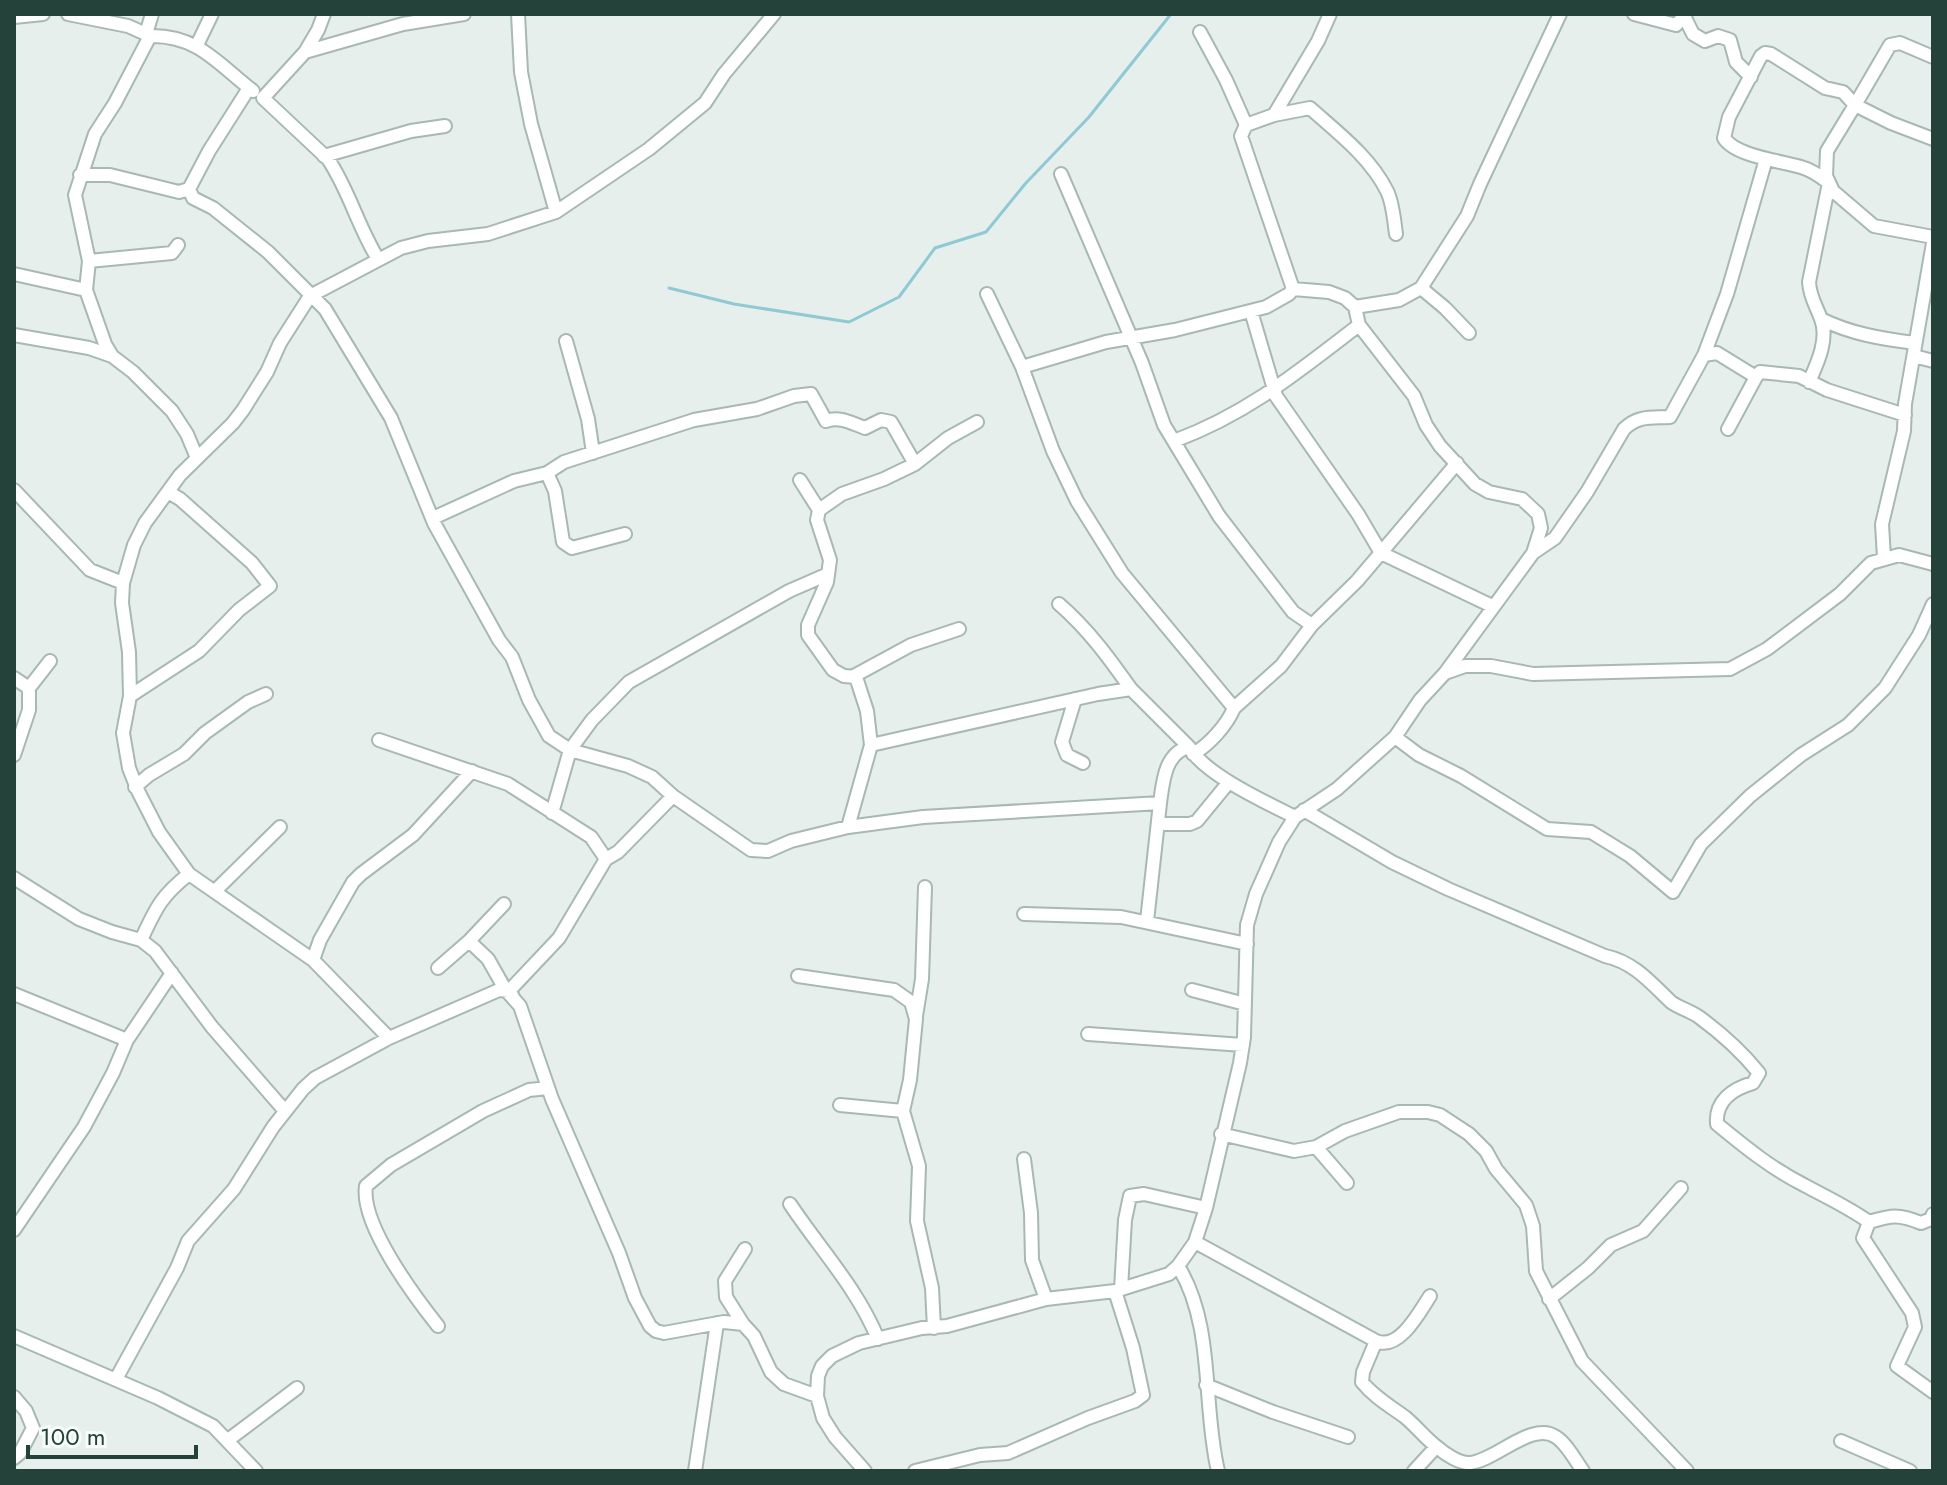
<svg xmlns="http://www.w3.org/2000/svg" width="1947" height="1485" font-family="Jost,sans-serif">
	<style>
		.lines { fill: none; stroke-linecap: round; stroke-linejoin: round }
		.stream { stroke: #8ec9d4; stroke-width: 3 }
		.minor-casing { stroke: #a8b8b2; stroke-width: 16 }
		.minor { stroke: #fff; stroke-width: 12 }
	</style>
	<rect width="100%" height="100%" fill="#e6efeb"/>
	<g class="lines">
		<path class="stream" d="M 669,288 L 734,304 L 849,322 L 899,297 L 935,248 L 986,232 L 1025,184 L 1089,117 L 1171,14"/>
		<g class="minor-casing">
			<path id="minor" d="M 68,14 L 128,26 L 146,34
				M 152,14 L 146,34 L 150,36 L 115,103 L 95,134 L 75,195 L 89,261 L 86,290 L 105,344 L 112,356 L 133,372 L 172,411 L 187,434 L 197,458
				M 518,14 L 521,72 L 531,124 L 556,212
				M 1634,14 L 1676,25 L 1686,14
				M 1684,16 L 1693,34 L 1705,41 L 1718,36 L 1730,40 L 1736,62 L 1751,77
				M 14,17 L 43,14
				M 1200,32 L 1226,80 L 1246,125
				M 150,36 C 198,35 218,64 253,91
				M 197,45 L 212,14
				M 305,52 L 318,30 L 324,14
				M 1933,57 L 1900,43 L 1890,45 L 1855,105 L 1891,123 L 1933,139
				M 249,88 L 209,151 L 189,189 L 193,198 L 213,208 L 268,252 L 325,309 L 391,418 L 434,523 L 499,640 L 512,657 L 529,700 L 549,736 L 570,750 L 628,766 L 652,777 L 673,796 L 751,850 L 768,851 L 791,841 L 848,827 L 923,817 L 1160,803 C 1163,781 1165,753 1189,747 C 1204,774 1267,803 1295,817
				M 1274,115 L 1310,108 C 1338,133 1370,157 1387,191 C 1393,203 1394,220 1396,234
				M 324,156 L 411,131 L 445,126
				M 1766,159 L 1727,294 L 1704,355 L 1717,353 L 1756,377 L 1760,372 L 1799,376 L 1827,390 L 1905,415
				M 1061,174 L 1142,363 L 1164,425 L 1219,516 L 1293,612 L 1312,625
				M 80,175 L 110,175 L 179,192 L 189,189
				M 378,259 C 358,227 349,190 328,159 L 263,98 L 305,52 L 403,24 L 464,14
				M 89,261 L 172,253 L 178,245
				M 14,274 L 86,290
				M 1421,288 L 1445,308 L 1469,333
				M 1293,289 L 1241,136 L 1246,125 L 1274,115 L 1318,41 L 1330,14
				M 987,294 L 1022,367 L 1053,451 L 1077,501 L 1122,573 L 1234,708 C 1227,725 1209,745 1193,754
				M 1355,307 L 1399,300 L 1421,288 L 1467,216 L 1480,184 L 1560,14
				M 1251,311 L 1276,396 L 1358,514 L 1381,553 L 1492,606
				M 1821,319 C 1851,334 1883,339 1915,343
				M 14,335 L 89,348 L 112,356
				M 566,341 L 588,419 L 593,453
				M 1914,356 L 1933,361
				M 1022,367 L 1106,342 L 1175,330 L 1266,307 L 1289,294 L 1293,289 L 1329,292 L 1345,298 L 1355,307 L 1359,325 L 1414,396 L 1426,425 L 1440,446 L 1475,484 L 1489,492 L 1522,499 L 1538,514 L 1541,528 L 1533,553
				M 1809,382 C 1817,364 1829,339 1821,319 C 1816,305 1810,298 1809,282 L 1829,183 C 1820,176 1812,170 1801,167 C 1781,161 1735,156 1724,138 L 1729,117 L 1761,56 L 1765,53 L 1771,54 L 1825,88 L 1843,92 L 1855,105 L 1827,151 L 1826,176 L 1833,191 L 1874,226 L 1933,237
				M 1728,429 L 1756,377
				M 1174,441 C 1247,414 1298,372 1359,325
				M 547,473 L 555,491 L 563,542 L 572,548 L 625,534
				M 800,480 L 819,510
				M 14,490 L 90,570 L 123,583
				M 433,518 L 514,481 L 547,473 L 564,462 L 694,420 L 757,409 L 794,396 L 811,394 L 826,421 C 840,416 851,423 865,428 L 881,420 L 891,422 L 915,464
				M 1884,558 L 1882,524 L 1904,431 L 1905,404 L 1933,243
				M 1059,604 C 1088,629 1109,658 1131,689
				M 1445,673 L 1533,553 L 1555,538 L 1587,492 L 1624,429 C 1638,415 1652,418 1670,417 L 1704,355
				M 852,677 L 911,645 L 959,629
				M 14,678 L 29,688 L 29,710 L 14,755
				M 29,688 L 50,661
				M 130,696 L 199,651 L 239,610 L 270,586 L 252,563 L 180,499 L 168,492
				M 1075,699 L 1062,742 L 1067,755 L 1083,763
				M 1234,708 L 1281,666 L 1312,625 L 1357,581 L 1457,463
				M 1395,737 L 1419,755 L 1461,776 L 1547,829 L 1591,832 L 1630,856 L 1673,892 L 1701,844 L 1750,796 L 1801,755 L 1848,725 L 1885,688 L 1919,635 L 1933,604
				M 379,740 L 508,784 L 591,837 L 606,859
				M 871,745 L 1098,694 L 1131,689 L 1189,747
				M 135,787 L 149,775 L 184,754 L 205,733 L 248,702 L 266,694
				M 1304,810 L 1392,862 L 1448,889 L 1605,956 C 1634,962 1651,983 1671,1002 C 1679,1008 1691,1011 1699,1017 C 1721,1033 1742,1052 1759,1073 L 1753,1083 C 1732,1089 1715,1101 1717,1124 C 1745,1147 1772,1169 1804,1185 C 1826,1197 1848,1207 1869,1222
				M 552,813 L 570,750 L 592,720 L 629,682 L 789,591 L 828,574
				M 1158,824 L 1190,824 L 1197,821 L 1229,782
				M 848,827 L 871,745 L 867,711 L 856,677 L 844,676 L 833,670 L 808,635 L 808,625 L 827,582 L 830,560 L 817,520 L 819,510 L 842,494 L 884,479 L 915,464 L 948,438 L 977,422
				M 14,878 L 79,919 L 112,932 L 141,940 L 155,951 L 212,1027 L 285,1111
				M 216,890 L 280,827
				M 1024,914 L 1121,917 L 1247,944
				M 1147,921 L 1160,803
				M 141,940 C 156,908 161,896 189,874
				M 469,941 L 488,959 L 505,989 L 520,1006 L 552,1099 L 619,1253 L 635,1298 L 650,1326 L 656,1331 L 664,1333 L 724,1322 L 743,1324
				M 313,960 L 320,940 L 353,882 L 361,874 L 413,835 L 472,771
				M 438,968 L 469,941 L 504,904
				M 798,976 L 894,990 L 911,1002 L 916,1019 L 910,1080 L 903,1111 L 919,1166 L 917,1221 L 932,1288 L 934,1328
				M 1192,990 L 1245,1004
				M 509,991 L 559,938 L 606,859 L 618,852 L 673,796
				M 14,994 L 127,1040
				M 916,1016 L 922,979 L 925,887
				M 1088,1034 L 1243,1045
				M 389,1038 L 313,960 L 189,874 L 159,832 L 138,791 L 129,768 L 123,733 L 130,696 L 129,652 L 122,603 L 123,583 L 134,545 L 145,523 L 180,475 L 233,423 L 243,410 L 267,372 L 280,343 L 310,296 L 401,248 L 428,241 L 488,234 L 556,212 L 649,149 L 705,103 L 724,74 L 774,14
				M 840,1105 L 903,1111
				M 1221,1134 L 1294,1151 L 1316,1147 L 1345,1131 L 1399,1112 L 1428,1112 L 1440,1115 L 1469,1134 L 1486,1151 L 1496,1169 L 1526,1205 L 1533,1226 L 1536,1271 L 1582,1361 L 1687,1471
				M 1316,1147 L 1347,1183
				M 1024,1159 L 1031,1213 L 1032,1260 L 1046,1299
				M 790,1204 C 820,1249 857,1288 878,1339
				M 1933,1214 L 1931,1219 L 1921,1223 C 1899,1214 1892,1215 1869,1222 L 1863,1238 L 1912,1313 L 1915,1327 L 1897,1366 L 1933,1392
				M 14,1230 L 84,1127 L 113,1073 L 127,1040 L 172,973
				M 1195,1242 L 1376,1341 L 1363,1372 L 1362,1382 C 1374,1397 1390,1406 1405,1417 C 1417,1427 1426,1439 1437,1447 C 1445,1454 1460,1464 1470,1463 C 1495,1461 1533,1420 1556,1437 C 1567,1444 1575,1460 1583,1471
				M 745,1249 L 725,1281 L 726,1297 L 743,1324 L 754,1336 L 771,1372 L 784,1384 L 817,1396
				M 1178,1266 C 1215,1326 1202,1404 1218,1471
				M 1121,1289 L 1125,1220 L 1130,1196 L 1144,1194 L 1206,1208
				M 1549,1299 L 1588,1268 L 1611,1245 L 1643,1231 L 1681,1188
				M 438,1326 C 415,1297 360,1224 366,1186 L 391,1165 L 483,1111 L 529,1090 L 548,1088
				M 14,1336 L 158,1398 L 213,1426 L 256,1471
				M 1376,1341 C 1399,1351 1419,1313 1430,1296
				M 116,1379 L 177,1268 L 188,1241 L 234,1189 L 273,1127 L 303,1089 L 315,1078 L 389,1038 L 499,990 L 509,991 L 513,997
				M 1206,1385 L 1273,1412 L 1348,1437
				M 14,1397 L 26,1411 L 33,1428 L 20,1453 L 14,1458
				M 228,1440 L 297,1388
				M 1841,1441 L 1910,1471
				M 695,1471 L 717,1323
				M 865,1471 L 835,1437 L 823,1418 L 817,1396 L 818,1376 L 822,1366 L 832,1356 L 859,1343 L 922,1328 L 947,1326 L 1046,1299 L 1115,1291 L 1169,1274 L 1178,1266 L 1195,1242 L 1206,1208 L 1240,1063 L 1244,1037 L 1247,925 L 1256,894 L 1279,842 L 1295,817 L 1337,789 L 1395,737 L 1420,700 L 1445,673 L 1465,666 L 1491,666 L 1533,674 L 1730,669 L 1767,649 L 1840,594 L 1871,563 L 1899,555 L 1933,564
				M 915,1471 L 980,1455 L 1008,1453 L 1088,1418 L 1135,1401 L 1143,1395 L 1133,1348 L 1115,1291
				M 1414,1471 L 1436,1447"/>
		</g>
		<use href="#minor" class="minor"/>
	</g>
	<rect width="1947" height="1485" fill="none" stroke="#24423a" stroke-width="32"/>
	<path d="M28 1445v12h168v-12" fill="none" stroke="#24423a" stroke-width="4"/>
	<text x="40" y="1445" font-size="24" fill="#24423a" stroke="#f7fbf9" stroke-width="6" paint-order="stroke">100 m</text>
</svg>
